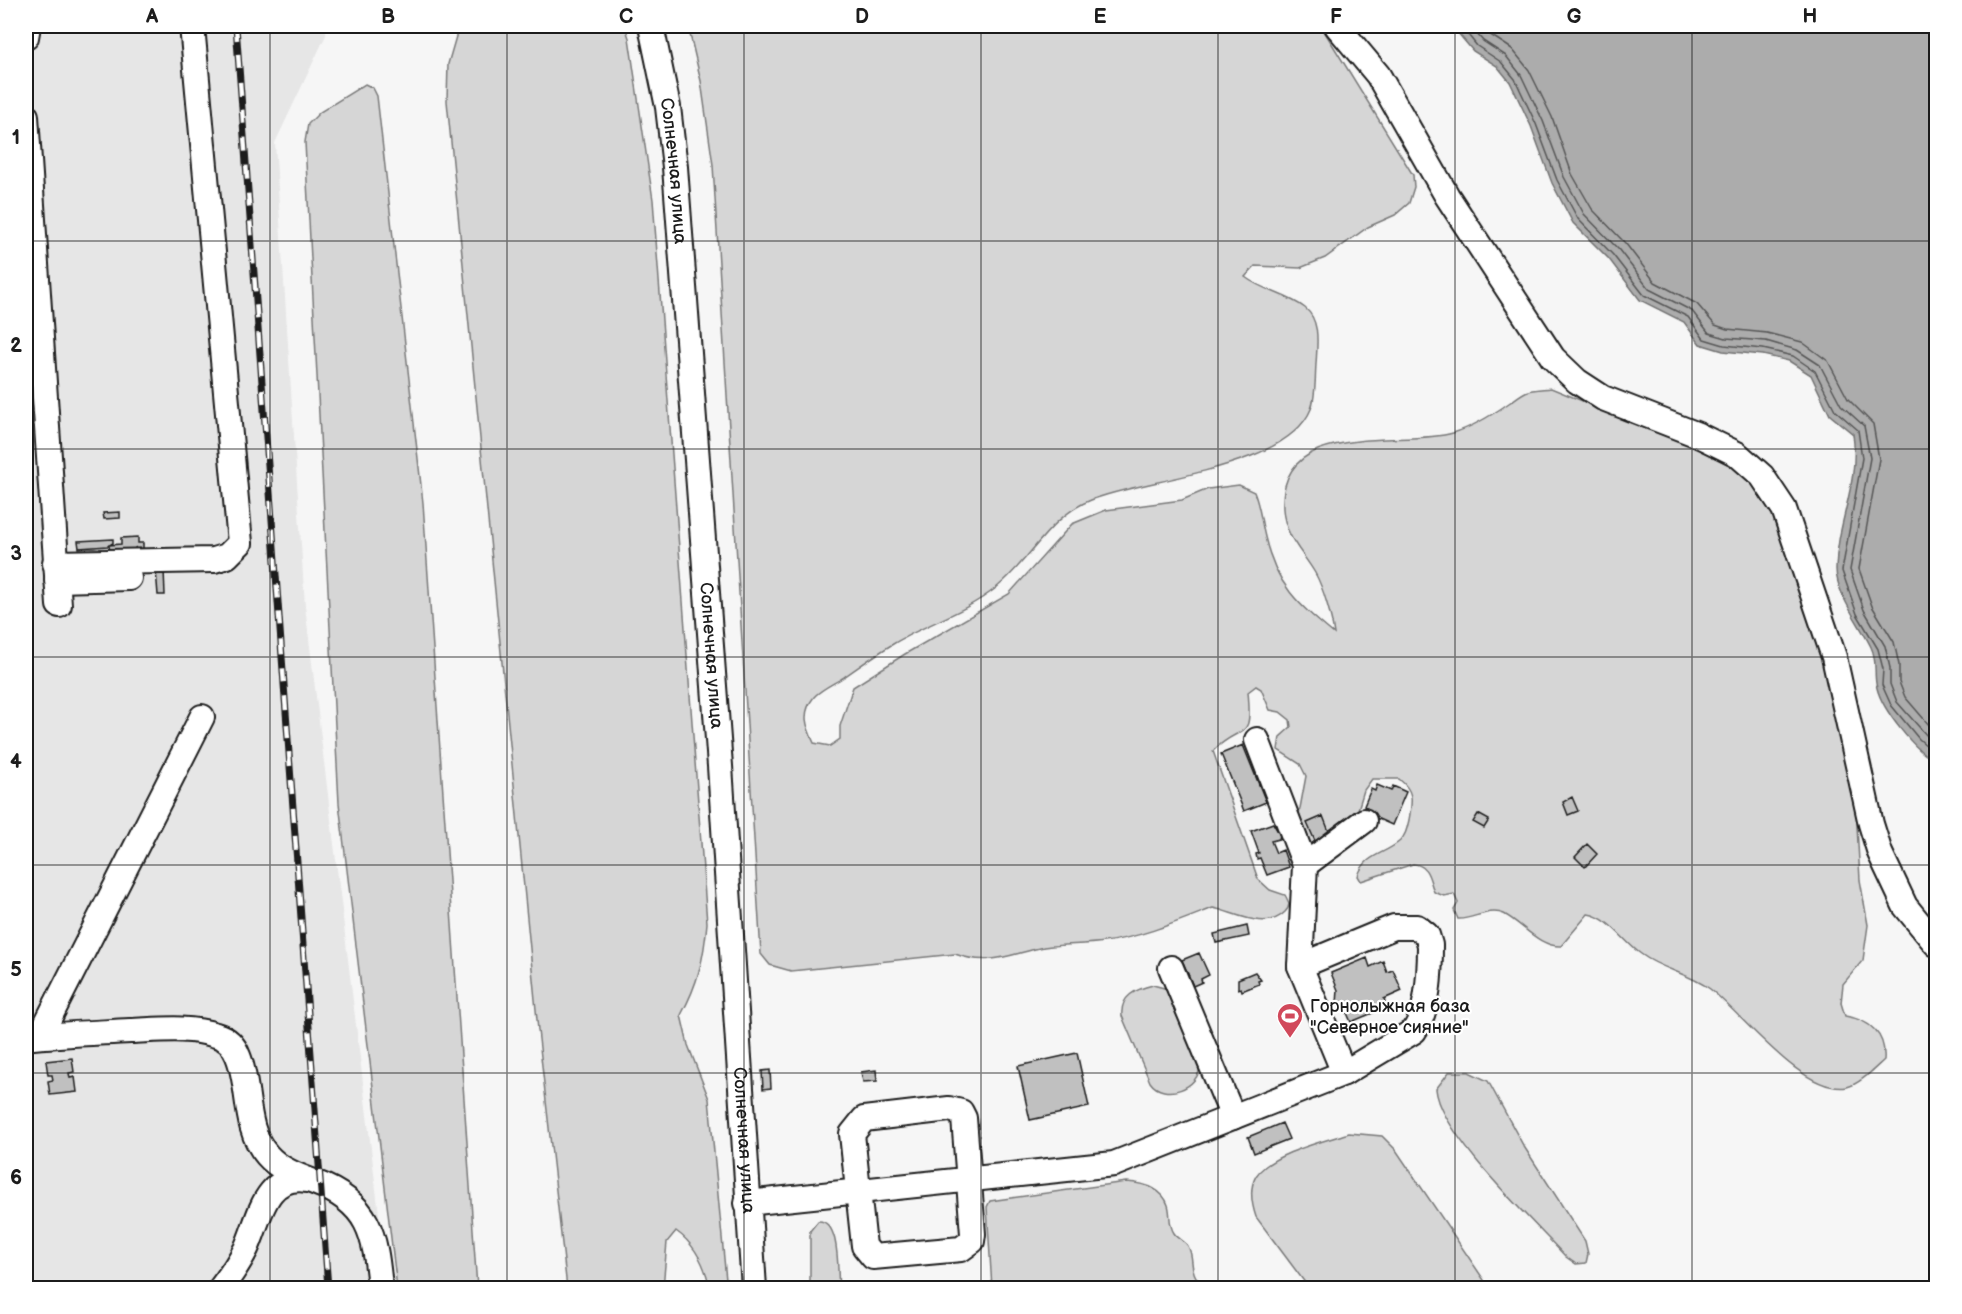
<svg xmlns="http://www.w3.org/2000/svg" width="1962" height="1314" font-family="'Balsamiq Sans',sans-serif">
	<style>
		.built { fill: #e6e6e6 }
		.green { fill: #d6d6d6; stroke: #797979; stroke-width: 1.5 }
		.water { fill: #acacac; stroke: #727272; stroke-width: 1.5 }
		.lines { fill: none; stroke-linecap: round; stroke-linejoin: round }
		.shore { stroke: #565656; stroke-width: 1.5 }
		.building { fill: #c0c0c0; stroke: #1c1c1c; stroke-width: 1.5 }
		.minor-casing { stroke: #1c1c1c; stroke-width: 28 }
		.minor { stroke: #fff; stroke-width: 24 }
		.rail-casing { stroke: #1c1c1c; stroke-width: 7 }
		.rail { stroke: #fff; stroke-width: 4.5; stroke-dasharray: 14; stroke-linecap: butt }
		.grid { fill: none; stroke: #1c1c1c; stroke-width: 1.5; stroke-opacity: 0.55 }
		.labels { text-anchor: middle; stroke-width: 4.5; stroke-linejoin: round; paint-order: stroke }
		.street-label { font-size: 18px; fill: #1c1c1c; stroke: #fff }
		.poi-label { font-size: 18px; fill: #1c1c1c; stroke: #fff; text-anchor: start }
		.neatline { fill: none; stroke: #1c1c1c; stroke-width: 2 }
		.grid-label { font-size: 20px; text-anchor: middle; font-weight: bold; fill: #1c1c1c }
	</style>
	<rect width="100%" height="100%" fill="#f6f6f6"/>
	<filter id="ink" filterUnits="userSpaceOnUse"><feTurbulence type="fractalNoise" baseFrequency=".0167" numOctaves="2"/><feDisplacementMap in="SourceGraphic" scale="12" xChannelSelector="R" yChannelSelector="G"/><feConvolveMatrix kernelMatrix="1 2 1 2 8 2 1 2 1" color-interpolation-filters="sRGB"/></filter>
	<g filter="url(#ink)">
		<path class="built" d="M 26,26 L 326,26 L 326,35 L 275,143 L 305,606 L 388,1288 L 26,1288 Z"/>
		<path class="green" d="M 459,26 L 625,26 L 629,38 L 653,200 L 707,923 C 704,958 698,984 681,1015 L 688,1045 L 709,1099 L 726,1280 L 724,1288 L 710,1288 C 705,1265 696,1245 676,1231 L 667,1242 L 663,1288 L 567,1288 L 538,1030 L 447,101 L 448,64 Z
			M 688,26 L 1321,26 L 1413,175 L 1414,187 L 1409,203 L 1395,215 L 1368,227 L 1325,258 L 1300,268 L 1255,266 L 1245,277 C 1263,291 1287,294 1305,308 C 1321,321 1317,345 1316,364 C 1315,377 1316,396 1311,409 C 1287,469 1146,478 1091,500 C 1048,517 1031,560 996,588 C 966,612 926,624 893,644 C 876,654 860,666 844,677 C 835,683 821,689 814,697 C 801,713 806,726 814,743 L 830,746 L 840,739 L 840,726 L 853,687 L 905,654 L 1009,594 L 1072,524 L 1106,510 L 1182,500 L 1208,489 L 1239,485 L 1254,492 C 1260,507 1261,521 1265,537 C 1276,585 1298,604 1334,634 C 1332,618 1323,587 1315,573 C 1302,551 1285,537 1283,509 C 1278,418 1400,448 1453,433 C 1473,427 1492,415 1509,403 C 1515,399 1522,393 1528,391 C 1536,389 1544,389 1551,388 L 1706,452 L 1743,473 L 1770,501 L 1816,634 L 1856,808 L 1860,880 L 1868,925 L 1863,960 L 1843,984 L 1841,1003 L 1845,1016 C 1870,1020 1886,1034 1884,1060 C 1875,1068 1860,1084 1847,1087 C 1803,1095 1743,1015 1710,989 C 1689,973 1662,970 1641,954 C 1624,942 1609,917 1588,914 L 1561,946 C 1539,947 1523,924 1504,914 C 1489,907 1472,920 1458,919 L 1454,910 L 1458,903 L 1454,894 L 1444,896 L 1434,892 C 1429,879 1429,865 1413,864 L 1361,881 L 1358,876 C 1365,854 1384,855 1400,841 C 1406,835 1407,828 1409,820 C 1412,801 1415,792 1399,779 L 1372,779 L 1364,790 L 1356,816 L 1312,846 L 1305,843 L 1298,819 L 1306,776 L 1300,764 L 1278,750 L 1280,737 L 1291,727 L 1290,720 L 1280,712 L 1270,710 L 1261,689 L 1256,686 L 1248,692 C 1253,744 1242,722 1213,751 L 1258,879 L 1270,890 L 1285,895 C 1289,902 1291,906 1285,912 C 1266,932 1234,912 1213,908 C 1177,922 1142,937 1104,942 C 1084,945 1064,944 1044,947 C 1010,954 990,967 955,954 L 791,971 L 770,965 L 761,954 L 713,165 L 701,81 Z
			M 365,84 L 373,88 L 377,96 L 423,503 L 477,1288 L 397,1288 L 339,803 L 305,142 L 308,124 L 320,112 Z
			M 1153,985 L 1164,988 L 1171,994 L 1200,1065 C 1200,1088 1164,1102 1150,1082 L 1122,1016 C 1120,996 1136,989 1153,985 Z
			M 1449,1072 L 1469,1072 L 1488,1081 L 1523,1145 L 1585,1241 L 1588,1254 L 1586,1263 L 1576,1264 L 1566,1257 C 1533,1221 1440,1134 1436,1089 Z
			M 1349,1133 L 1382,1136 L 1396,1150 L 1484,1280 L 1486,1288 L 1309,1288 L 1256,1217 C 1252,1205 1249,1188 1256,1176 C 1270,1154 1324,1141 1349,1133 Z
			M 1126,1182 C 1143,1183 1162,1187 1168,1205 C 1171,1214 1168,1224 1174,1233 C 1177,1238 1185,1241 1188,1246 C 1196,1261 1186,1270 1205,1288 L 992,1288 L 987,1207 L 990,1201 Z
			M 818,1221 C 841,1220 837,1271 839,1288 L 810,1288 L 810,1231 Z"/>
		<path class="water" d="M 1452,26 L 1936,26 L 1936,761 C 1916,753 1882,709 1877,688 C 1873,674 1878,661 1871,647 C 1861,626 1836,594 1836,569 C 1837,521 1860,483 1853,434 L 1830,415 L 1811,375 L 1789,361 L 1763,355 L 1723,351 L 1700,344 L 1684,322 L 1640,300 L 1609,259 L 1573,223 L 1552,183 L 1531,126 L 1510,82 L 1497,66 L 1473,51 Z"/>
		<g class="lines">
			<path class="shore" d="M 1461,26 L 1477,46 L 1501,62 L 1515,79 L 1536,124 L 1557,180 L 1578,219 L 1613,255 L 1644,295 L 1688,317 L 1704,339 L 1724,345 L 1763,349 L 1793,356 L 1815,371 L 1835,410 L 1858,430 L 1862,458 L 1842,571 L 1857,614 L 1878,649 L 1883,669 L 1882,685 L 1891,705 L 1919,739 L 1936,754
				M 1470,26 L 1483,41 L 1506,56 L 1521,75 L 1543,121 L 1564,177 L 1584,214 L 1619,250 L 1649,289 L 1692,311 L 1709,333 L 1726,338 L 1766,341 L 1797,350 L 1820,365 L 1841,405 L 1864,426 L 1870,458 L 1850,570 L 1864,610 L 1885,646 L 1890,668 L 1890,684 L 1897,702 L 1936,746
				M 1482,26 L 1489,34 L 1512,49 L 1529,70 L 1552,117 L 1572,174 L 1592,209 L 1626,244 L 1655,282 L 1697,304 L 1715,325 L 1727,329 L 1767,333 L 1802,342 L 1828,361 L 1848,399 L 1873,424 L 1879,459 L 1859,569 L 1872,606 L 1894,642 L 1899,665 L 1899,682 L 1905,697 L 1936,733"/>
		</g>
		<path class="building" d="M 120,512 L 120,518 L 104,519 L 103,513 Z
			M 138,537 L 138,543 L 143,543 L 143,553 L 138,553 L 135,547 L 136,551 L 110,553 L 109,545 L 121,544 L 121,538 Z
			M 113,539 L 113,543 L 108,546 L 79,548 L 78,541 Z
			M 156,570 L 164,570 L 165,595 L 158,595 Z
			M 1243,745 L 1266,802 L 1244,811 L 1221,754 Z
			M 1377,785 L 1391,791 L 1393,786 L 1406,792 L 1392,825 L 1365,813 L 1367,807 L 1364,806 L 1371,789 L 1375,791 Z
			M 1572,797 L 1578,811 L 1568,815 L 1563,802 Z
			M 1478,814 L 1489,820 L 1484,828 L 1473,822 Z
			M 1323,816 L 1330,834 L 1315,841 L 1307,823 Z
			M 1273,823 L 1280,835 L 1279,839 L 1271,841 L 1276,853 L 1283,850 L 1289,867 L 1267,875 L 1260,858 L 1257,859 L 1256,854 L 1259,853 L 1251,831 Z
			M 1587,844 L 1597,854 L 1585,867 L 1575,857 Z
			M 1247,926 L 1249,936 L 1216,943 L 1214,934 Z
			M 1199,953 L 1209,975 L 1201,979 L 1202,982 L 1193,986 L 1182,960 Z
			M 1367,958 L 1370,967 L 1383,961 L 1387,972 L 1393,970 L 1402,991 L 1384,999 L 1387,1007 L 1351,1022 L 1343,1004 L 1337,1004 L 1338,990 L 1331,973 Z
			M 1255,972 L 1261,980 L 1258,981 L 1259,984 L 1242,991 L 1241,988 L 1238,989 L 1238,979 Z
			M 1077,1053 L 1089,1107 L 1030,1120 L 1018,1066 Z
			M 72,1058 L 74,1072 L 69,1073 L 70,1078 L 75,1077 L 77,1092 L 50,1095 L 48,1081 L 53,1080 L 52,1075 L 48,1075 L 46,1061 Z
			M 770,1070 L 771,1088 L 763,1089 L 762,1071 Z
			M 876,1070 L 877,1081 L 863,1082 L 861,1072 Z
			M 1282,1123 L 1289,1139 L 1254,1153 L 1248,1137 Z"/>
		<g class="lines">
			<g class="minor-casing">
				<g id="minor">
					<path id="s1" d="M 651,26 L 668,107 L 675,167 L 720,766 L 754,1288"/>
					<path d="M 1337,26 L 1378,75 L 1447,196 L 1553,358 L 1577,381 L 1603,398 L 1698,435 L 1737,454 L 1762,476 L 1784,509 L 1834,657 L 1871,824 L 1880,853 L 1905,906 L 1936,944"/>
					<path d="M 26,37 L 28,26"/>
					<path d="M 26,116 L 59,605"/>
					<path d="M 55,563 L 214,560 L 227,556 L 240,543 L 192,26"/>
					<path d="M 57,580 L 129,578"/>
					<path d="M 1257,740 L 1305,865 L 1300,966 L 1344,1073"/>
					<path d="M 1305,865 L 1364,821"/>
					<path d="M 1171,968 L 1233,1117"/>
					<path d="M 40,1036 L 202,717"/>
					<path d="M 26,1038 C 60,1034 95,1033 130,1031 C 158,1030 189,1026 216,1035 C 227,1038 234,1045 238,1056 C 251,1087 243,1128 267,1155 C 279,1169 297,1176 314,1182 C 370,1203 375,1234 380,1288"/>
					<path d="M 949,1109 L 961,1112 L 964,1118 L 973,1234 L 972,1241 L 961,1249 L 873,1257 L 864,1246 L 852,1134 L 864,1119 Z"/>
					<path d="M 747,1203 L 1114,1164 L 1344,1073 L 1414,1031 C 1429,1010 1430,971 1430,945 L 1427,935 L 1417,927 L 1394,927 L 1300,966"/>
					<path d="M 221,1288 C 230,1276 239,1263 246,1249 C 260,1219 264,1173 307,1180"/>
				</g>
			</g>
			<use href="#minor" class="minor"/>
			<g class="rail-casing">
				<path id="rail" d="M 236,26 L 328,1288"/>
			</g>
			<use href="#rail" class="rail"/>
		</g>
	</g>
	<path class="grid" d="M 270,26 L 270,1288M 507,26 L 507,1288M 744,26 L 744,1288M 981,26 L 981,1288M 1218,26 L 1218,1288M 1455,26 L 1455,1288M 1692,26 L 1692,1288M 26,241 L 1936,241M 26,449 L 1936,449M 26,657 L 1936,657M 26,865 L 1936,865M 26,1073 L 1936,1073"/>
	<defs>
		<g id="stadium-pin" transform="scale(1.35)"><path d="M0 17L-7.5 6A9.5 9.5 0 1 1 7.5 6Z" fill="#d1495b" stroke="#fff"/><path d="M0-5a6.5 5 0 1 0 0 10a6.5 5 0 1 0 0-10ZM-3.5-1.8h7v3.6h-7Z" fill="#fff"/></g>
	</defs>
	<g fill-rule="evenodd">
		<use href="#stadium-pin" x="1290" y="1016"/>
	</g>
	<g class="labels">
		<g class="street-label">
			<text dy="6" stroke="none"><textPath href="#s1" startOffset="147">Солнечная улица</textPath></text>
			<text dy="6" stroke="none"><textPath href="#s1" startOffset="633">Солнечная улица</textPath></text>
			<text dy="6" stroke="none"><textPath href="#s1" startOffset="1119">Солнечная улица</textPath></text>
		</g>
		<g class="poi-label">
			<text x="1310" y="1012">Горнолыжная база<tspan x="1310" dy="21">"Северное сияние"</tspan></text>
		</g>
	</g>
	<rect width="1962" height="1314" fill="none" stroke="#fff" stroke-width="66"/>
	<rect x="33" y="33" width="1896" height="1248" class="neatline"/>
	<g class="grid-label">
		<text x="152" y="23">A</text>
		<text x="388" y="23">B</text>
		<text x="626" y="23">C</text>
		<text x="862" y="23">D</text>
		<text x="1100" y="23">E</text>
		<text x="1336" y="23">F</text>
		<text x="1574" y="23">G</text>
		<text x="1810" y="23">H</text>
		<text x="16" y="144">1</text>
		<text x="16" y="352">2</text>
		<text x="16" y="560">3</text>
		<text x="16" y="768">4</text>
		<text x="16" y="976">5</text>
		<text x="16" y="1184">6</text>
	</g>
</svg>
